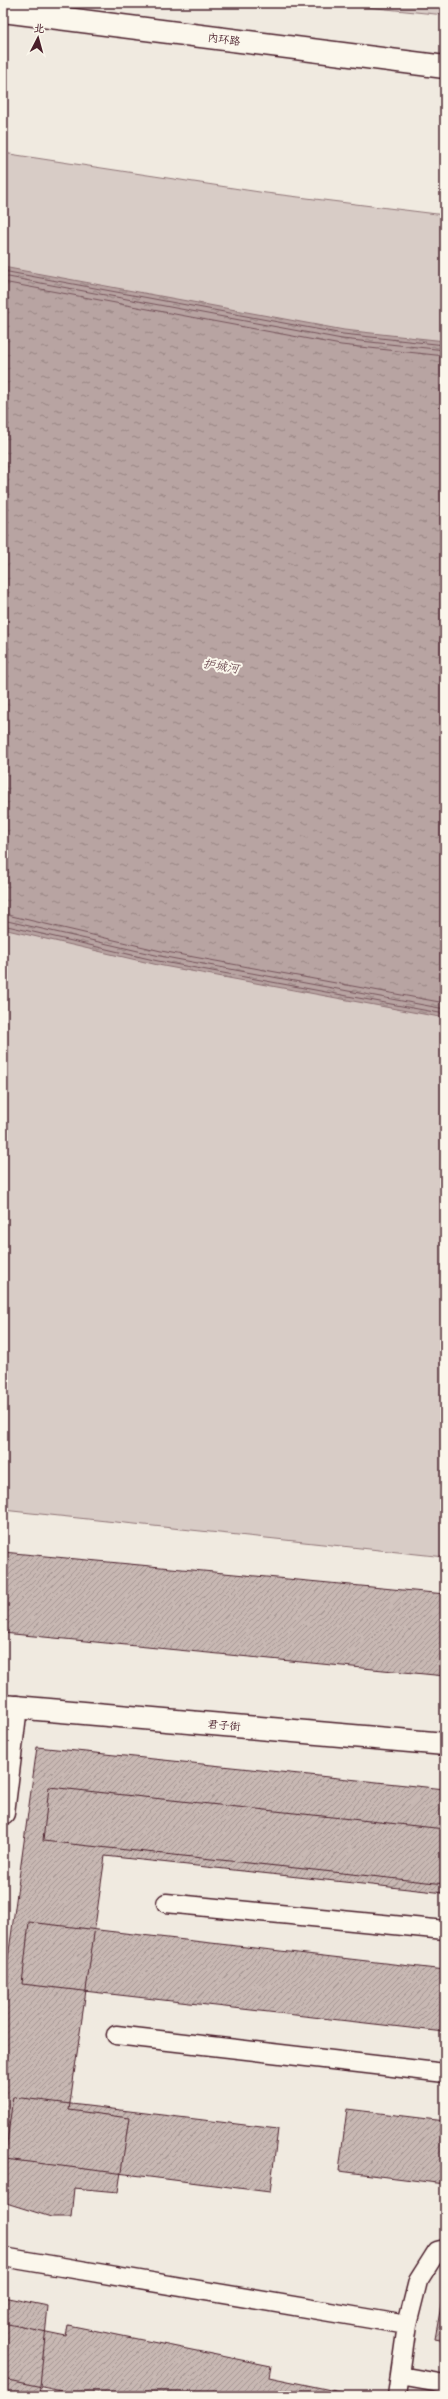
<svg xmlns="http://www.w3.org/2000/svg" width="448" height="2399" font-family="'Shantell Sans','LXGW WenKai TC',sans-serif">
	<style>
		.green { fill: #d8ccc6; stroke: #917678 }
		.water { fill: url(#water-ripples); stroke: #8c6f72 }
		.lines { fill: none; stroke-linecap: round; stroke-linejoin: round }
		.shore { stroke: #76545b; stroke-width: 1 }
		.building { fill: url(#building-hatch); stroke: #4a1f2b }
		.lane-casing { stroke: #4a1f2b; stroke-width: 21 }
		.street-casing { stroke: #4a1f2b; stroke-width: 25 }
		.secondary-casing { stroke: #4a1f2b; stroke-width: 25 }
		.lane { stroke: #fbf7ec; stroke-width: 18 }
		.street { stroke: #fbf7ec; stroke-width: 22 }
		.secondary { stroke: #fbf7ec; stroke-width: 22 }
		.labels { text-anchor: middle; stroke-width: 4; stroke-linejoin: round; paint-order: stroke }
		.street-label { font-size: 11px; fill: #4a1f2b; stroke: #fbf7ec }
		.water-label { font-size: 12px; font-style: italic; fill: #704e55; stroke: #fbf7ec }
	</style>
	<defs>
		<pattern id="water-ripples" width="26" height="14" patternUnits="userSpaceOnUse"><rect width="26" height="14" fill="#b8a4a2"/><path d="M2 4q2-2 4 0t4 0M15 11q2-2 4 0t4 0" fill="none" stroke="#988584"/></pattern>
		<pattern id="building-hatch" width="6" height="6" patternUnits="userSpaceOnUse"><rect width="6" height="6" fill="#c8b8b3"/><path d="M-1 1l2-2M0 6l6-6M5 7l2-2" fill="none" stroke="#a49592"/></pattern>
	</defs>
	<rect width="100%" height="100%" fill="#f0eae0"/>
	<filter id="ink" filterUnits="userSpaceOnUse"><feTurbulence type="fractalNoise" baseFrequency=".025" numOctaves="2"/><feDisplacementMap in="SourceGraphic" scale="8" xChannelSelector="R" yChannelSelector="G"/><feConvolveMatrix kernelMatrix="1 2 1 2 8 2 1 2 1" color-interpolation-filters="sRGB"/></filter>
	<g filter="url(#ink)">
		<path class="green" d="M 327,3 L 445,3 L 445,15 Z
			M 3,153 L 266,193 L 445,215 L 445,350 L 3,280 Z
			M 3,911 L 445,991 L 445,1557 L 3,1510 Z"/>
		<path class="water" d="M 3,267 L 344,330 L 445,341 L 445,1018 L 158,965 L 3,929 Z"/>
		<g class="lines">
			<path class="shore" d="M 3,271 L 343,334 L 445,345
				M 3,276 L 342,339 L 445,350
				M 3,282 L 341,345 L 445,356
				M 3,914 L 161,951 L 445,1003
				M 3,920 L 160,956 L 445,1009
				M 3,925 L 158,961 L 445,1014"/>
		</g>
		<path class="building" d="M 3,1552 L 445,1594 L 445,1676 L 3,1633 Z
			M 37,1747 L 445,1789 L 445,1893 L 105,1856 L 69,2110 L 129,2118 L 118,2192 L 74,2188 L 71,2217 L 51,2217 L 3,2202 L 3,1995 Z
			M 49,1787 L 445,1829 L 445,1884 L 43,1841 Z
			M 29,1922 L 445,1970 L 445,2032 L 22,1984 Z
			M 13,2097 L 278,2129 L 270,2192 L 5,2159 Z
			M 347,2109 L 445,2121 L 445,2184 L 339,2171 Z
			M 445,2283 L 445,2341 L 435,2339 Z
			M 3,2297 L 48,2306 L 39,2396 L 3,2396 Z
			M 3,2323 L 66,2336 L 68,2325 L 271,2366 L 269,2377 L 345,2393 L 344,2396 L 86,2396 L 3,2379 Z"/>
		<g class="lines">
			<g class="lane-casing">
				<path id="lane" d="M 166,1903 L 445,1930
					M 116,2035 L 445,2073
					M 3,2257 L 407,2325
					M 400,2376 L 445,2384
					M 397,2396 L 407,2325 L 418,2281 L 437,2251 L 445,2249"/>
			</g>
			<g class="street-casing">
				<path id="street" d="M 3,11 L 445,67
					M 3,1813 L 16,1707"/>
			</g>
			<g class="secondary-casing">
				<path id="secondary" d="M 3,1706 L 445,1744"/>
			</g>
			<use href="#lane" class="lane"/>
			<use href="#street" class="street"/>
			<use href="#secondary" class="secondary"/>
		</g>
	</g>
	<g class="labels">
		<g class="street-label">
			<text transform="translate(224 39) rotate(7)" y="4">内环路</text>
			<text transform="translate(224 1725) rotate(5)" y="4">君子街</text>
		</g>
		<g class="water-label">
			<text transform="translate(221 666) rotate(9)" y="4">护城河</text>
		</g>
	</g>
	<rect width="448" height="2399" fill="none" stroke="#fbf7ec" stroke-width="16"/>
	<rect x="8" y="8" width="432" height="2383" fill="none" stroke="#4a1f2b" stroke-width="1.5" filter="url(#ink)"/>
	<g transform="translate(38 38) rotate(6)" stroke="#fbf7ec" stroke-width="3" paint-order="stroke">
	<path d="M0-3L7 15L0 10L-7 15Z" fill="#4a1f2b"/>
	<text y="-6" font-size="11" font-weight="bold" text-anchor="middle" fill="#4a1f2b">北</text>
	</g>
</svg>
